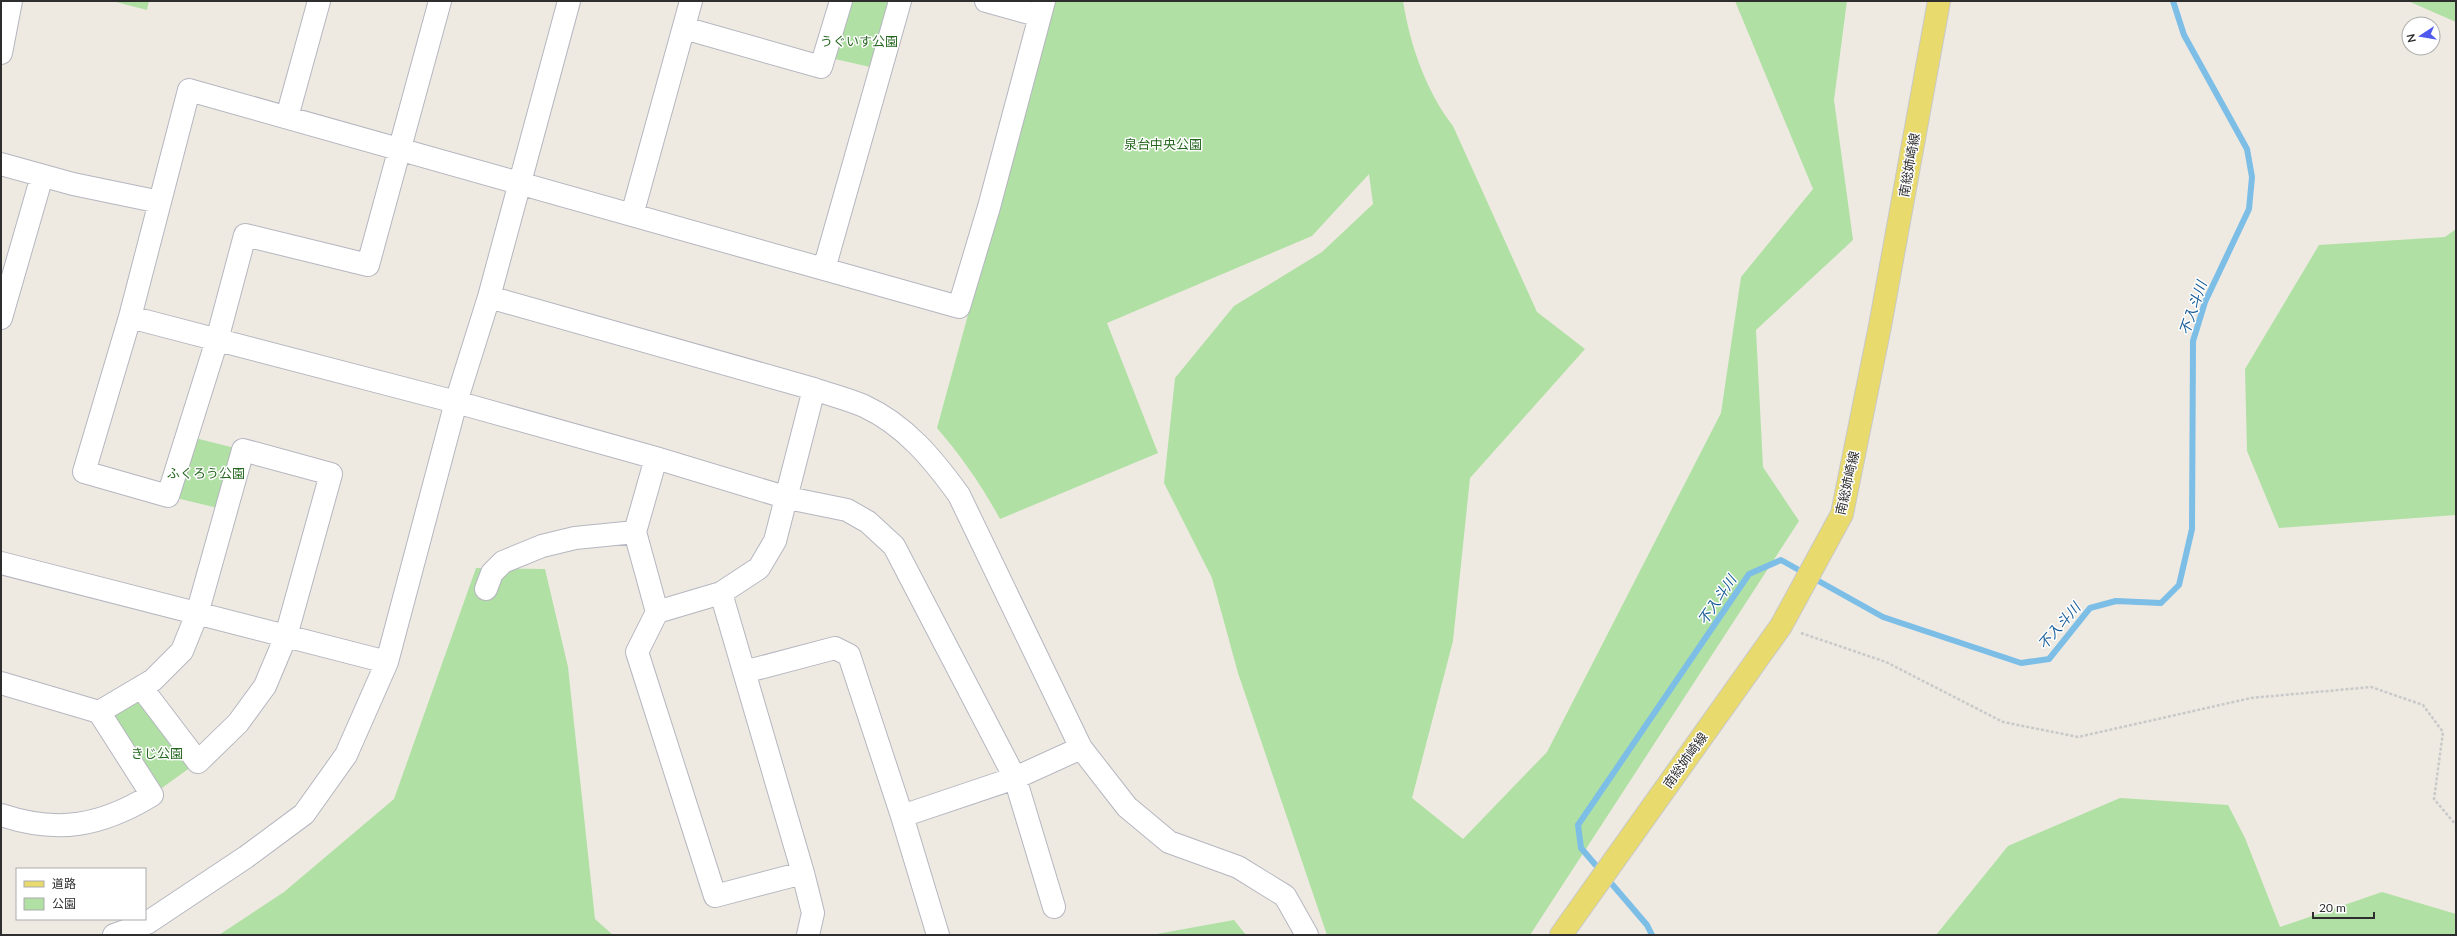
<svg xmlns="http://www.w3.org/2000/svg" width="2457" height="936" font-family="Lato,'Noto Sans JP',sans-serif">
	<style>
		.green { fill: #b0e0a3 }
		.lines { fill: none; stroke-linecap: round; stroke-linejoin: round }
		.stream { stroke: #7dbee7; stroke-width: 6 }
		.minor-casing { stroke: #b5b6c0; stroke-width: 24 }
		.major-casing { stroke: #c9c9c9; stroke-width: 24 }
		.path { stroke: #c9c9c9; stroke-width: 2.5; stroke-dasharray: 3 2; stroke-linecap: butt }
		.minor { stroke: #fff; stroke-width: 22 }
		.major { stroke: #e8da6d; stroke-width: 22 }
		.labels { text-anchor: middle; stroke-width: 3; stroke-linejoin: round; paint-order: stroke }
		.park-label { font-size: 13px; fill: #276821; stroke: #fff }
		.street-label { font-size: 13px; fill: #2e2e2e; stroke: #fff }
		.water-label { font-size: 14px; font-style: italic; fill: #185c98; stroke: #fff }
	</style>
	<rect width="100%" height="100%" fill="#eeeae2"/>
	<path class="green" d="M 112,1 L 149,1 L 147,10 Z
		M 853,1 L 888,1 L 870,67 L 835,59 Z
		M 1054,1 L 1403,1 C 1410,45 1426,91 1453,126 L 1537,312 L 1585,349 L 1470,478 L 1453,641 L 1412,798 L 1463,839 L 1547,752 L 1721,413 L 1741,277 L 1813,189 L 1735,1 L 1847,1 L 1834,100 L 1853,240 L 1756,330 L 1763,467 L 1799,521 L 1530,935 L 1327,935 L 1238,673 L 1212,578 L 1164,483 L 1175,378 L 1234,306 L 1322,252 L 1373,204 L 1369,174 L 1312,236 L 1107,323 L 1158,453 L 1000,519 C 982,486 962,457 937,428 Z
		M 2408,1 L 2456,1 L 2456,22 Z
		M 2456,229 L 2456,515 L 2279,528 L 2247,451 L 2245,369 L 2319,245 L 2445,237 Z
		M 187,436 L 243,450 L 226,510 L 168,496 Z
		M 476,568 L 545,569 L 568,667 L 595,919 L 613,935 L 219,935 L 284,892 L 394,799 Z
		M 141,687 L 198,762 L 152,795 L 99,712 Z
		M 2120,798 L 2228,805 L 2245,838 L 2280,927 L 2382,892 L 2456,914 L 2456,935 L 1936,935 L 2008,846 Z
		M 1234,920 L 1246,935 L 1151,935 Z"/>
	<g class="lines">
		<path class="stream" d="M 1652,935 L 1647,925 L 1581,848 L 1578,825 L 1749,574 L 1781,560 L 1883,617 L 2021,663 L 2049,659 L 2090,608 L 2116,601 L 2161,603 L 2179,585 L 2192,529 L 2193,341 L 2205,302 L 2249,209 L 2252,177 L 2247,149 L 2184,35 L 2173,1"/>
		<g class="minor-casing">
			<path id="minor" d="M 440,1 L 368,265 L 245,235 L 217,340 L 168,496 L 84,472 L 130,317 L 189,90 C 445,162 702,235 959,307 L 989,207 L 1044,1
				M 986,1 L 1040,16
				M 684,28 L 821,67 L 841,1
				M 1,53 L 11,1
				M 287,117 L 319,1
				M 1,164 L 73,184 L 160,202
				M 632,215 L 691,1
				M 824,269 L 900,1
				M 489,297 L 814,389 C 831,395 848,399 864,406 C 905,425 933,459 959,495 L 1081,748 L 1127,807 L 1169,842 L 1238,867 L 1285,896 L 1307,935
				M 130,317 L 456,402 L 656,458 L 788,498 L 847,510 L 868,522 L 894,546 L 1015,778 L 1054,907
				M 1,318 L 42,176
				M 656,458 L 635,532 L 657,612 L 637,652 L 715,896 L 803,873
				M 1,563 L 387,662
				M 486,589 L 492,573 L 503,562 L 542,546 L 575,538 L 635,532
				M 721,593 L 803,873 L 813,913 L 808,935
				M 657,612 L 721,593 L 759,568 L 775,541 L 814,389
				M 744,672 L 835,648 L 849,655 L 902,816 L 938,935
				M 1,683 L 99,712 L 152,795 C 101,826 58,834 1,815
				M 99,712 L 153,680 L 182,651 L 197,614 L 243,450 L 331,474 L 286,636 L 265,686 L 238,723 L 198,762 L 141,687
				M 902,816 L 1015,778 L 1081,748
				M 114,935 L 147,923 L 246,857 L 304,814 L 346,755 L 387,662 L 456,402 L 489,297 L 569,1"/>
		</g>
		<g class="major-casing">
			<path id="major" d="M 1561,935 L 1781,626 L 1842,514 L 1880,326 L 1939,1"/>
		</g>
		<path class="path" d="M 1801,633 L 1886,662 L 2003,722 L 2078,737 L 2251,698 L 2371,687 L 2423,705 L 2443,732 L 2434,799 L 2456,825"/>
		<use href="#minor" class="minor"/>
		<use href="#major" class="major"/>
	</g>
	<g class="labels">
		<g class="park-label">
			<text x="859" y="46">うぐいす公園</text>
			<text x="1163" y="149">泉台中央公園</text>
			<text x="206" y="478">ふくろう公園</text>
			<text x="157" y="758">きじ公園</text>
		</g>
		<g class="street-label">
			<text transform="translate(1909 165) rotate(-80)" y="5">南総姉崎線</text>
			<text transform="translate(1847 483) rotate(-77)" y="5">南総姉崎線</text>
			<text transform="translate(1685 760) rotate(-54)" y="5">南総姉崎線</text>
		</g>
		<g class="water-label">
			<text transform="translate(2193 308) rotate(-71)" y="5">不入斗川</text>
			<text transform="translate(1717 600) rotate(-56)" y="5">不入斗川</text>
			<text transform="translate(2059 626) rotate(-49)" y="5">不入斗川</text>
		</g>
	</g>
	<rect width="2457" height="936" fill="none" stroke="#2e2e2e" stroke-width="4"/>
	<rect x="16" y="868" width="130" height="52" fill="#ffffff" stroke="#ababab"/>
	<rect x="24" y="881" width="20" height="6" fill="#e8da6d" stroke="#ababab"/>
	<text x="52" y="888" font-size="12" fill="#2e2e2e">道路</text>
	<rect x="24" y="898" width="20" height="12" fill="#b0e0a3" stroke="#ababab"/>
	<text x="52" y="908" font-size="12" fill="#2e2e2e">公園</text>
	<g transform="translate(2421 36) rotate(258)"><circle r="19" fill="#ffffff" stroke="#ababab"/>
	<path d="M0-3L7 15L0 10L-7 15Z" fill="#4f59ee"/>
	<text y="-6" font-size="11" font-weight="bold" text-anchor="middle" fill="#2e2e2e">N</text>
	</g>
	<path d="M2313 912v6h61v-6" fill="none" stroke="#2e2e2e" stroke-width="2"/>
	<text x="2319" y="912" font-size="12" fill="#2e2e2e" stroke="#ffffff" stroke-width="3" paint-order="stroke">20 m</text>
</svg>
